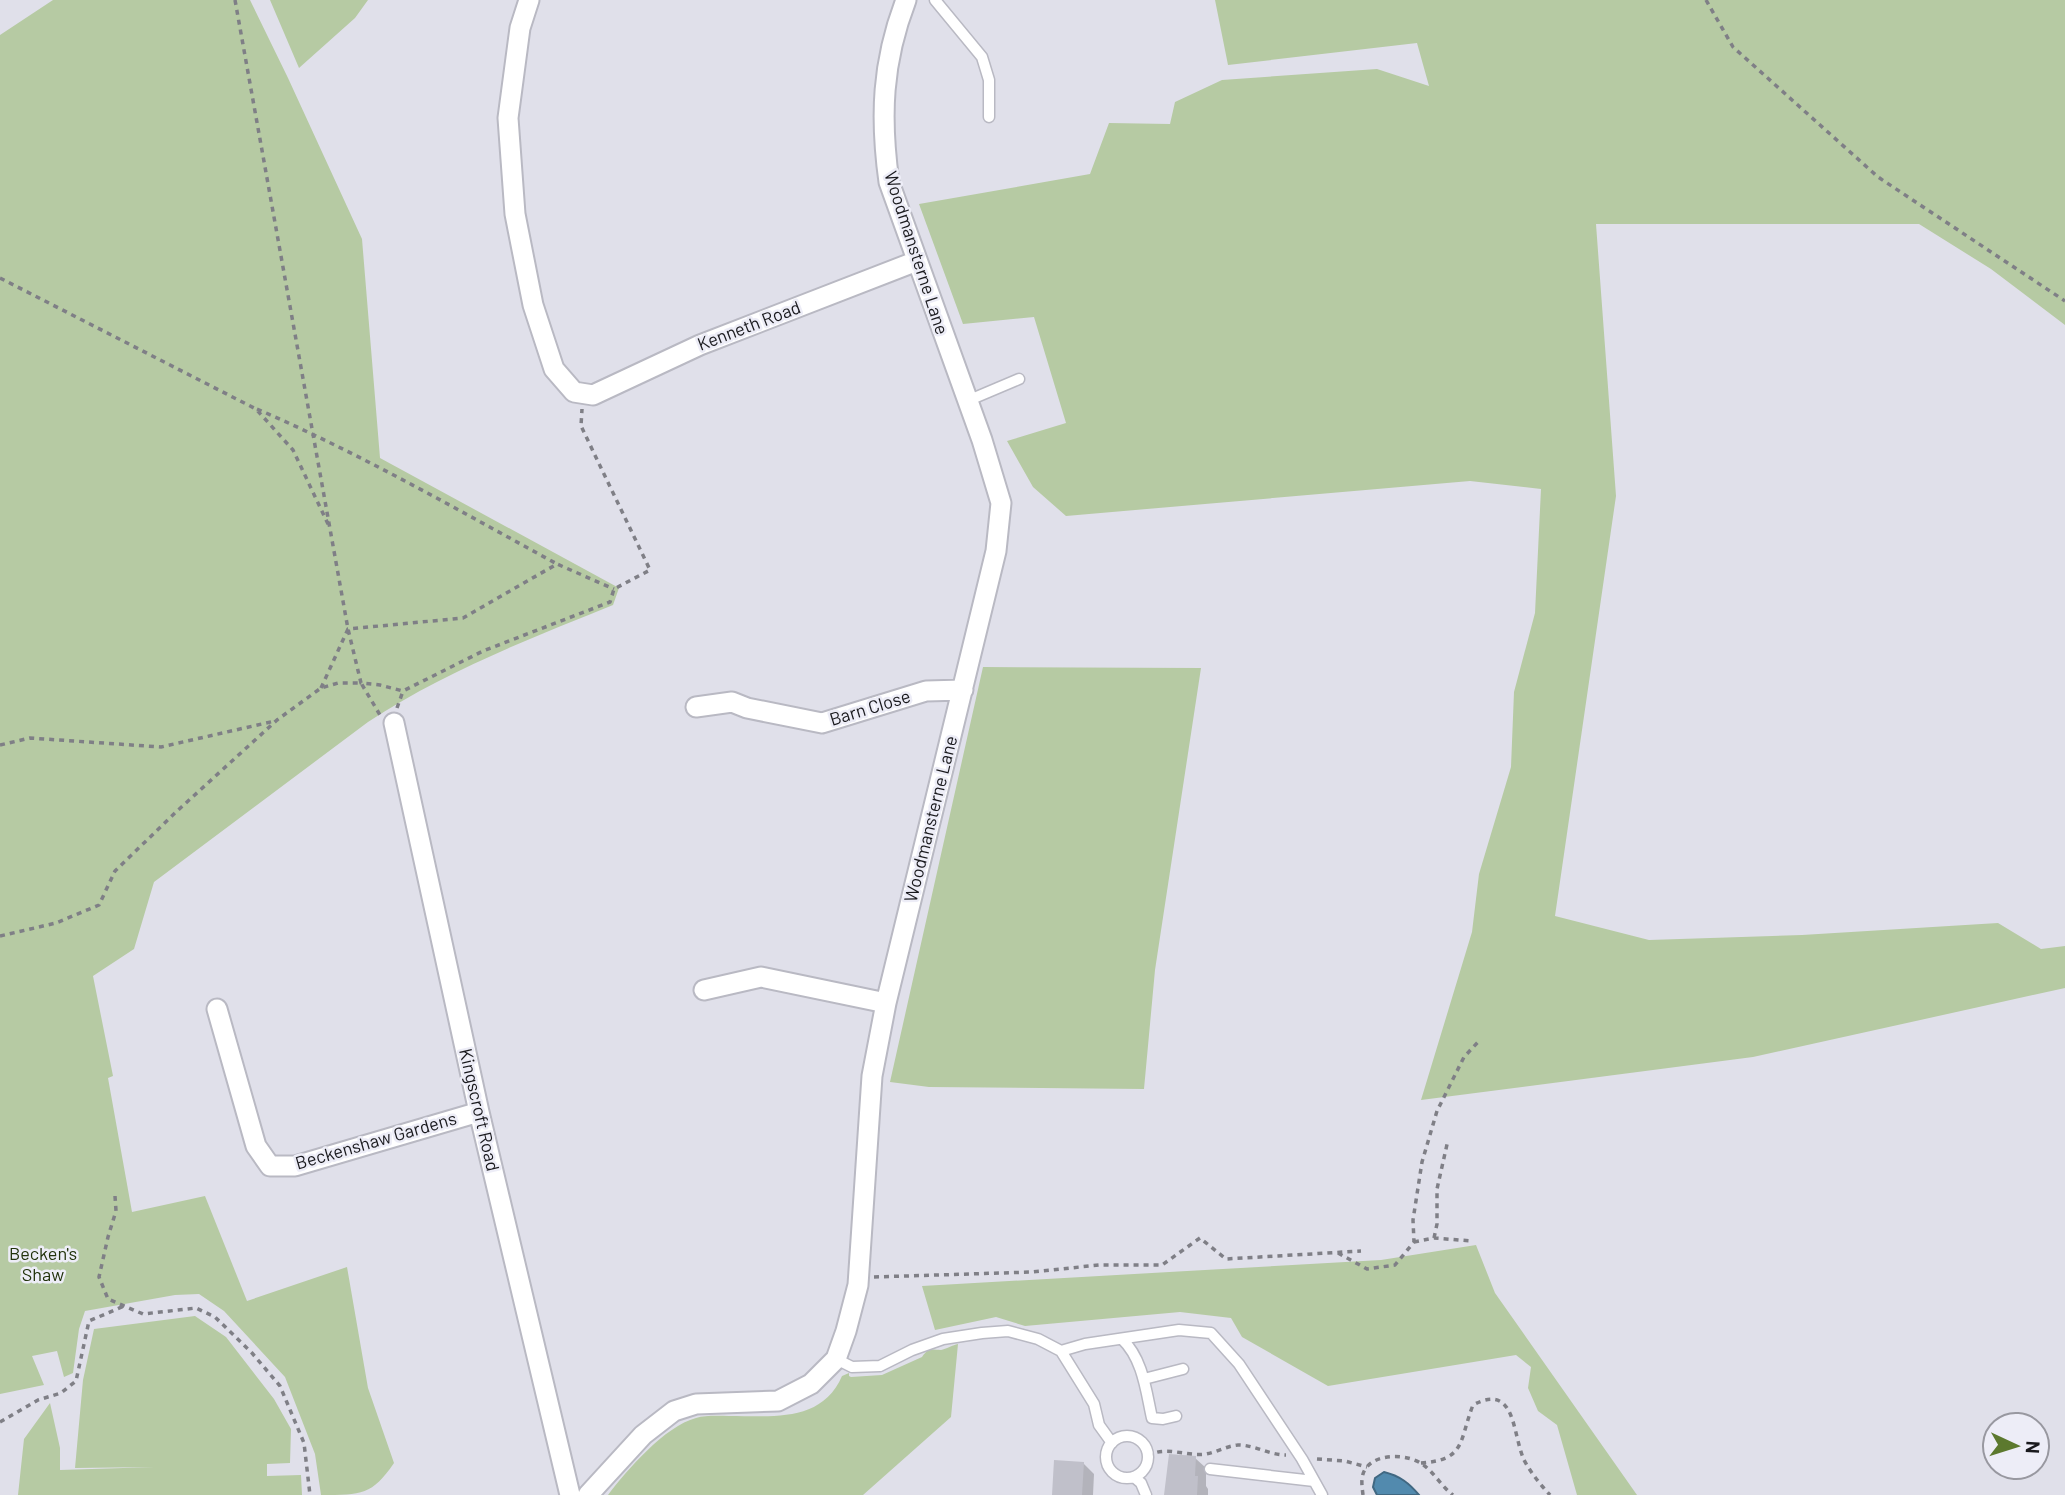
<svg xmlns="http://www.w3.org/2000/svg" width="2065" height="1495" font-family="Barlow,sans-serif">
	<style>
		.green { fill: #b6caa3 }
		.water { fill: #528aae; stroke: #416882; stroke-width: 2 }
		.shadow { fill: #0003 }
		.building { fill: #c0c0ca }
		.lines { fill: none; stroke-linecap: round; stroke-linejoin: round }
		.lane-casing { stroke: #b9b9c3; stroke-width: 13 }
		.street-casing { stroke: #b9b9c3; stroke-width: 23 }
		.path { stroke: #7f7f86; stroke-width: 3.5; stroke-dasharray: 5 5; stroke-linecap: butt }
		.lane { stroke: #fff; stroke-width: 10 }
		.street { stroke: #fff; stroke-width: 19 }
		.labels { text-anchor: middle; stroke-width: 5; stroke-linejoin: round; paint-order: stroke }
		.street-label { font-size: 18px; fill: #19191d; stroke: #ededf7 }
		.park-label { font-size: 18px; fill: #21320a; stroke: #ededf7 }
	</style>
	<rect width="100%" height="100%" fill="#e0e0ea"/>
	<path class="green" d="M 53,0 L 250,0 L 288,78 L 362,239 L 380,458 L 619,588 L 613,605 C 529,639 444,672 368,722 L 154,882 L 134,949 L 93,976 L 113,1076 L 108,1078 L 132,1212 L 205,1196 L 247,1301 L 347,1267 L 368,1388 L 394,1463 C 372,1495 362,1495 321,1495 L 315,1454 L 285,1377 L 224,1311 L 199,1294 L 175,1295 L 85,1311 L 79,1329 L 73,1373 L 64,1377 L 57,1351 L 32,1356 L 44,1385 L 0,1394 L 0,35 Z
		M 270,0 L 368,0 L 355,18 L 299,68 Z
		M 1215,0 L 2065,0 L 2065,325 L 1991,269 L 1919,224 L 1596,224 L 1616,496 L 1555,916 L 1649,940 L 1802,935 L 1998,923 L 2041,949 L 2065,946 L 2065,988 L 1753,1057 L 1421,1100 L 1472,932 L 1479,874 L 1511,767 L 1514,692 L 1535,613 L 1541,489 L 1470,481 L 1066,516 L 1033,487 L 1007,441 L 1066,423 L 1034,317 L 963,324 L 919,204 L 1090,174 L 1109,123 L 1170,124 L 1175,102 L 1222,80 L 1377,69 L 1429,86 L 1417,43 L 1228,65 Z
		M 983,667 L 1201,668 L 1155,970 L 1144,1089 L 929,1087 L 890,1082 Z
		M 1476,1245 L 1495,1293 L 1637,1495 L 1577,1495 L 1557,1425 L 1538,1411 L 1528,1388 L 1531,1367 L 1516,1355 L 1328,1386 L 1242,1337 L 1231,1318 L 1180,1312 L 1025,1326 L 996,1317 L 935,1330 L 922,1286 L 1381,1260 Z
		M 195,1316 L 226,1337 L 274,1399 L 291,1429 L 290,1463 L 267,1464 L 267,1476 L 301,1475 L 302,1495 L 18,1495 L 24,1439 L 50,1403 L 60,1448 L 60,1470 L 155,1467 L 75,1468 L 83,1380 L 94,1329 Z
		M 958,1344 L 951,1417 L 863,1495 L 608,1495 C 627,1470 665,1426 696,1418 C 706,1415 719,1416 729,1416 C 771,1416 822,1423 842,1376 L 849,1373 L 849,1376 L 851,1377 L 882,1375 L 922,1357 C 929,1347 931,1350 941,1350 C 946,1349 953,1345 958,1344 Z"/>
	<path class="water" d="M 1384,1472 C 1400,1476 1409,1483 1419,1495 L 1377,1495 L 1373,1487 L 1375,1478 Z"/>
	<path class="shadow" d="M 1195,1458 L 1206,1468 L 1206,1486 L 1208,1489 L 1208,1495 L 1166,1495 Z
		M 1083,1463 L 1094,1474 L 1093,1495 L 1053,1495 Z"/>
	<path class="building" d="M 1169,1454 L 1196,1456 L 1195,1476 L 1198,1476 L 1197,1495 L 1164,1495 Z
		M 1054,1460 L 1084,1462 L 1082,1495 L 1052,1495 Z"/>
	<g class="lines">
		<g class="lane-casing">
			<path id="lane" d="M 935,0 L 982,57 L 989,80 L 989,117
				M 967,401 L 1019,379
				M 1122,1339 C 1143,1359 1146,1391 1152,1418 L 1163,1419 L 1176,1416
				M 1061,1351 L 1085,1344 L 1179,1330 L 1211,1333 L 1239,1364 L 1302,1459 L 1322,1495
				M 836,1359 L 852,1367 L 880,1366 L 912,1350 L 943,1339 L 982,1333 L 1008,1331 L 1038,1339 L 1061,1351 L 1094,1404 L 1099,1425 L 1112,1443
				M 1144,1379 L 1183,1369
				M1106 1457a21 21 0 1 1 42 0a21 21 0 1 1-42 0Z
				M 1210,1469 L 1314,1481
				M 1134,1477 L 1141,1483 L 1146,1495"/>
		</g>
		<g class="street-casing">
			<path id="street" d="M 529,0 L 520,28 L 508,118 L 515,214 L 533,305 L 554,369 L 574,392 L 593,395 L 700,345 L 917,261
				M 696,707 L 732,702 L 747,708 L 822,723 L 926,691 L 963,690
				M 394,723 L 479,1112 L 570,1495
				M 704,990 L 761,977 L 886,1003
				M 217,1009 L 256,1146 L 270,1166 L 295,1166 L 479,1112
				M 588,1495 L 643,1435 L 674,1411 L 696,1404 L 778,1401 L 811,1384 L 836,1359 L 846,1331 L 858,1285 L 872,1076 L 886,1003 L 996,551 L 1001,503 L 982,440 L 889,182 C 880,117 882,62 906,0"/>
		</g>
		<path class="path" d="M 235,0 L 348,629 L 361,683 L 380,685 L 403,691 L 483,651 L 610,602 L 614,589 L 650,570 L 581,426 L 582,409
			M 1706,0 L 1733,47 L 1878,177 L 2065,301
			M 0,278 L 256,409 L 293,450 L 328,524
			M 257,409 C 361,454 458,510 557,564
			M 321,688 L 348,629 L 463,618 L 557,564 L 614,589
			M 397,708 L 403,691
			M 0,745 L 30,738 L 161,747 L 275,721
			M 0,936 L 56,923 L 99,905 L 115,871 L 176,812 L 277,720 L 321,688 L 338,683 L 361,683 L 380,715
			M 115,1196 L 116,1211 L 108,1237 L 99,1277 L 108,1299 L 143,1314 L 196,1308 L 215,1317 L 252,1353 L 280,1386 L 304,1443 L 310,1495
			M 1434,1238 L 1437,1224 L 1437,1189 L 1448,1140
			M 1414,1242 L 1434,1238 L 1472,1241
			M 1338,1253 L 1367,1269 L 1395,1265 L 1414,1242 L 1413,1220 L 1422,1162 L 1437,1111 L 1464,1057 L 1479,1041
			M 874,1277 L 1032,1272 L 1099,1265 L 1162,1265 L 1200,1238 L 1226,1259 L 1361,1251
			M 0,1422 L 38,1400 L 61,1393 L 76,1381 L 89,1321 L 124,1306
			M 1148,1456 C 1165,1445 1187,1457 1206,1454 C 1217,1452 1227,1446 1238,1445 C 1255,1445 1269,1455 1286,1455
			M 1317,1459 L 1345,1461 L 1367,1467
			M 1421,1463 C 1466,1460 1459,1441 1473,1405 C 1516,1382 1512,1433 1524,1460 C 1531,1473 1540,1484 1550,1495
			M 1363,1495 C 1362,1486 1360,1476 1366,1468 C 1377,1453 1408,1454 1422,1464 C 1434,1472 1441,1486 1453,1495"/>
		<use href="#lane" class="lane"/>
		<use href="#street" class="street"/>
	</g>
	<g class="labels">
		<g class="street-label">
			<text transform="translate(916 253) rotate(72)" y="6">Woodmansterne Lane</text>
			<text transform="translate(749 326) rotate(-21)" y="6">Kenneth Road</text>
			<text transform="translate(870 708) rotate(-17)" y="6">Barn Close</text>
			<text transform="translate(931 819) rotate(-76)" y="6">Woodmansterne Lane</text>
			<text transform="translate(479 1110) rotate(77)" y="6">Kingscroft Road</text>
			<text transform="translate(376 1141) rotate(-16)" y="6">Beckenshaw Gardens</text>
		</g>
		<g class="park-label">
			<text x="43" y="1260">Becken's<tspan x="43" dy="21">Shaw</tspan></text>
		</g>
	</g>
	<g transform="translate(2016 1446) rotate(94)"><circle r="33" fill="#ededf7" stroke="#9898a0" stroke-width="2"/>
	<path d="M0-5L12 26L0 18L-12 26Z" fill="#5c792e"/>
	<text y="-10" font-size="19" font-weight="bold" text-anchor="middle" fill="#19191d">N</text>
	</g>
</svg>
